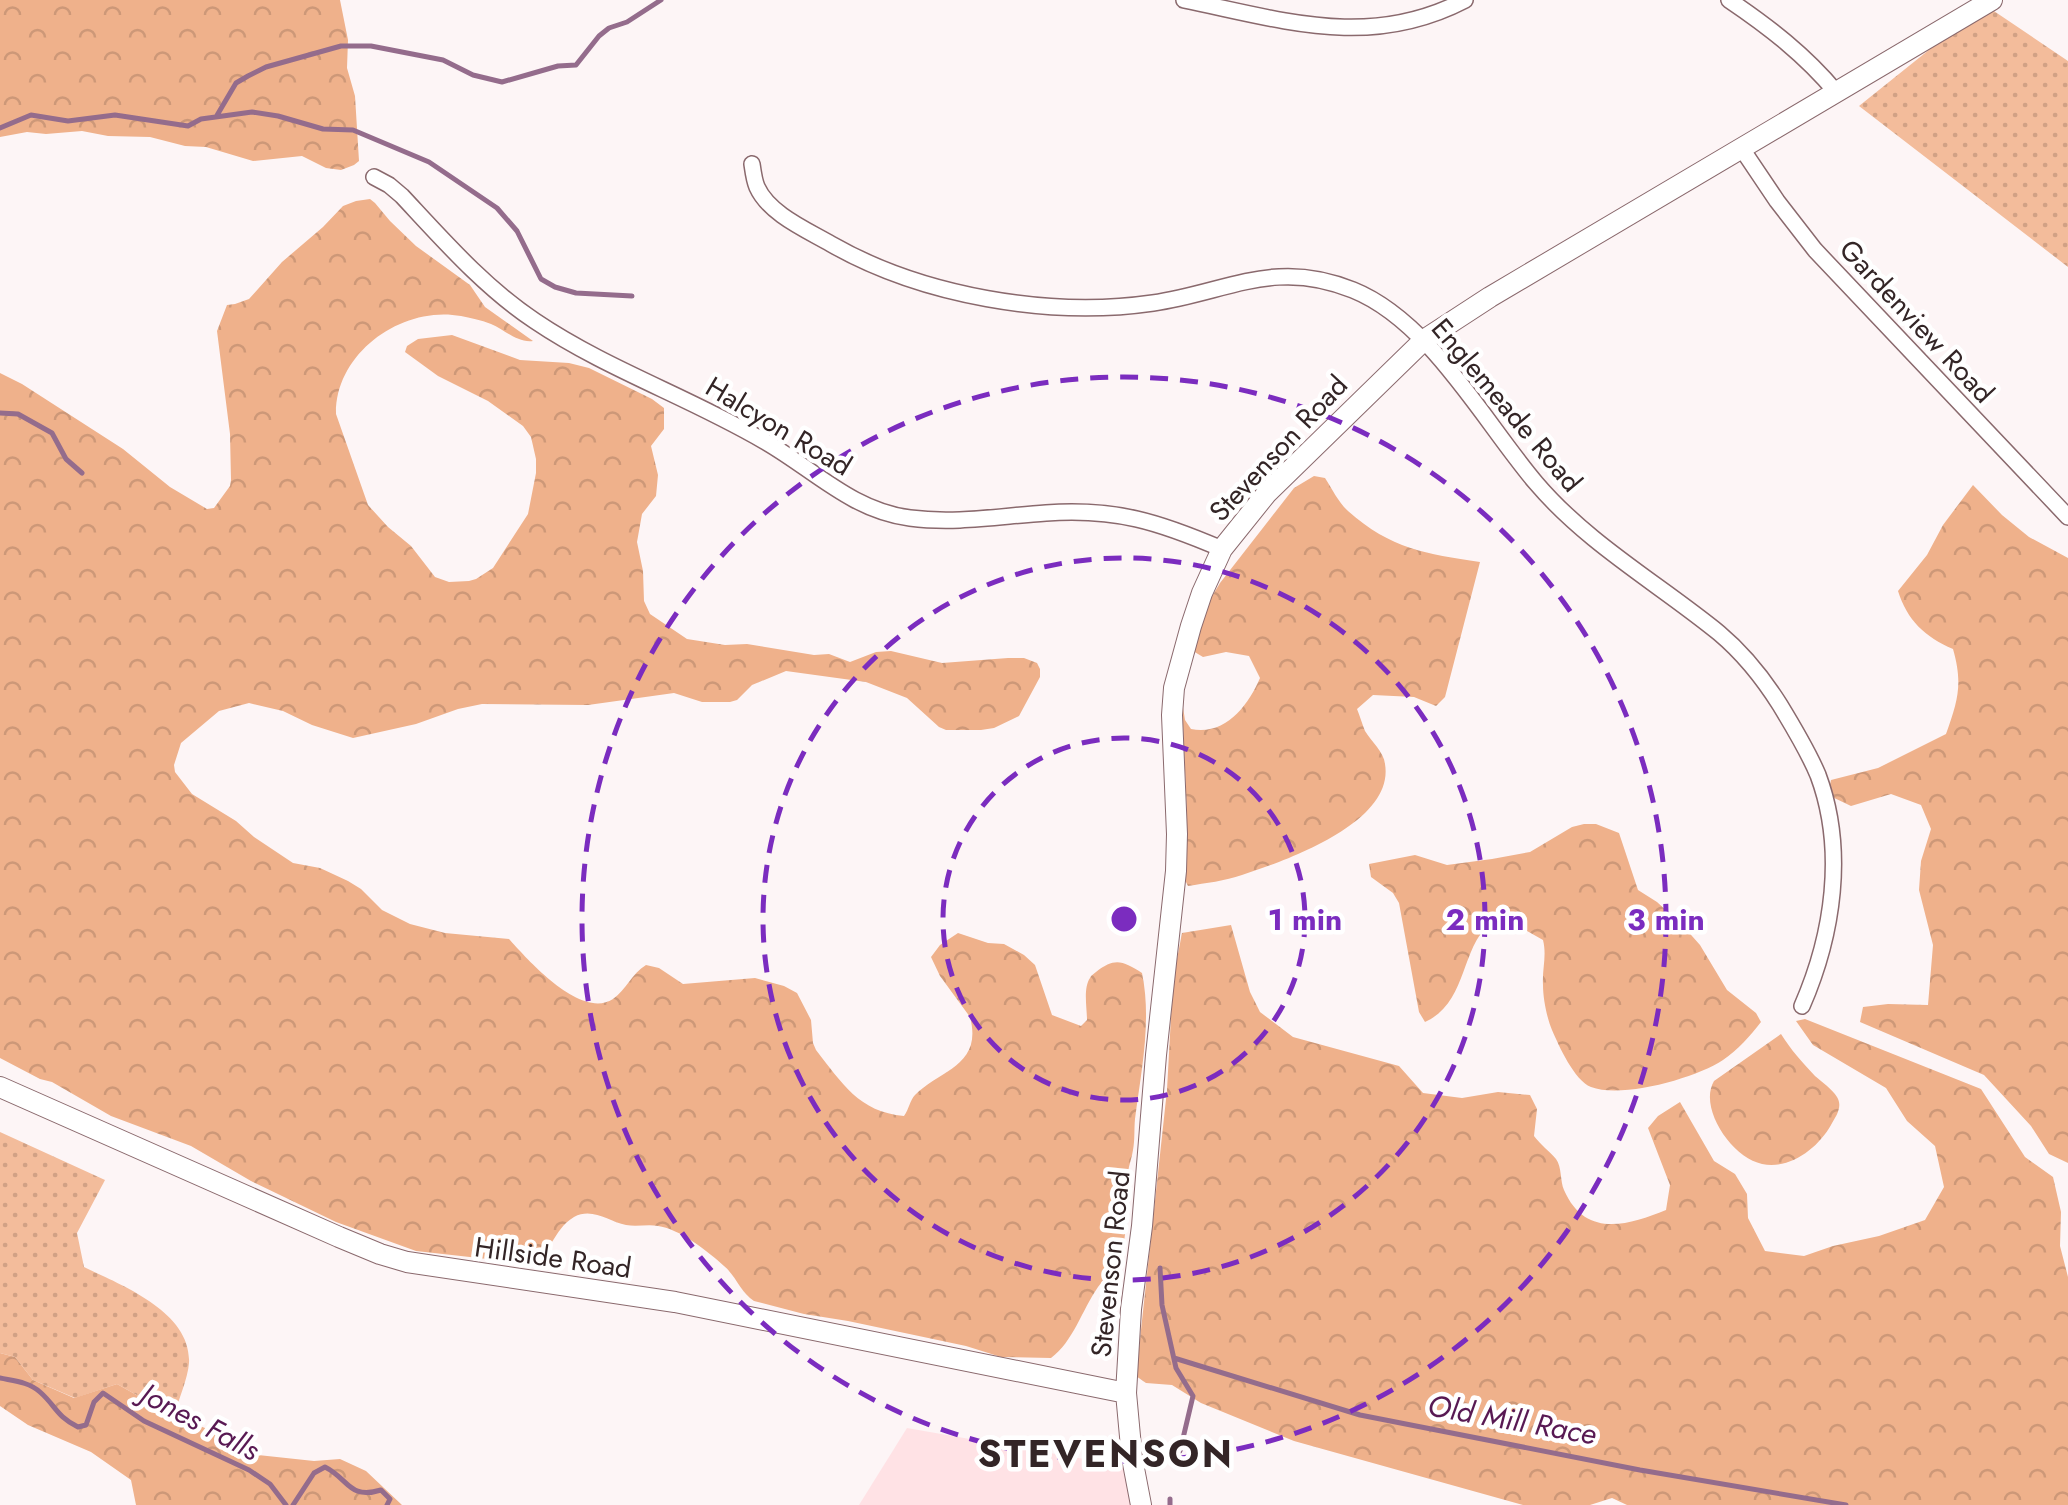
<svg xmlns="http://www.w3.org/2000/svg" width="2068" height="1505" font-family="Jost,sans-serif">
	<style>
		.built { fill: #ffe2e5 }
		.grass { fill: url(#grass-dots) }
		.forest { fill: url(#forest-crowns) }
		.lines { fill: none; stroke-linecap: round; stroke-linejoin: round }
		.stream { stroke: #946c8c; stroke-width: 5 }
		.street-casing { stroke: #8a696d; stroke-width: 18 }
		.secondary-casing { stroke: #8a696d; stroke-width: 22 }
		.street { stroke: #fff; stroke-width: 15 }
		.secondary { stroke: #fff; stroke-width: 20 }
		.ring { fill: none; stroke: #7b2cbf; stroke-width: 5; stroke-dasharray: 18 12 }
		.labels { text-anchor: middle; stroke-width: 9; stroke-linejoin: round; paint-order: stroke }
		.street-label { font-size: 28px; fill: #332526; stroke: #fff }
		.water-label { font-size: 30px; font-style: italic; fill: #581953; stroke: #fff }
		.district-label { font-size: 38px; font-weight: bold; letter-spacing: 2.5px; fill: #332526; stroke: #fff }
		.centre { fill: #7b2cbf; stroke: #fff; stroke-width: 5 }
		.ring-label { font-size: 30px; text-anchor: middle; font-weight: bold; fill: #7b2cbf; stroke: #fff; stroke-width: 9; stroke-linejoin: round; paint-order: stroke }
	</style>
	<defs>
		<pattern id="grass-dots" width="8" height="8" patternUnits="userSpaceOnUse" patternTransform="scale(2.5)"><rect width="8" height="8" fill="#f3bc9b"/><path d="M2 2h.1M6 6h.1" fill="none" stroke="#d1a185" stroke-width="1.8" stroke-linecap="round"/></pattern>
		<pattern id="forest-crowns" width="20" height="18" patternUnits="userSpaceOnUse" patternTransform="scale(2.5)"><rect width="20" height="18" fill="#efb18b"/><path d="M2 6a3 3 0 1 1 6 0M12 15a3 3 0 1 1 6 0" fill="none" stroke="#cd9878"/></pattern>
	</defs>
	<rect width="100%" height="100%" fill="#fdf5f6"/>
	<path class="built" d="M 907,1428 L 1124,1466 L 1132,1505 L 859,1505 Z"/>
	<path class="grass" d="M 1985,5 L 2068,61 L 2068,267 L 1859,106 Z
		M 0,1132 L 105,1180 L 77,1233 L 84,1267 C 121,1285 192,1312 189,1363 C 188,1378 178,1401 174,1416 L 117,1384 L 75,1398 L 33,1380 L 15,1357 L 0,1353 Z"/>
	<path class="forest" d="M 0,0 L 340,0 L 348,40 L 347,68 L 355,96 L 359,161 L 354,165 L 341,170 L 326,168 L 302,156 L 253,161 L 206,147 L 185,146 L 150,137 L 108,136 L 82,131 L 46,134 L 27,132 L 0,137 Z
		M 370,199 L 375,203 L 390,221 L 416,246 L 470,285 L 485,307 L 533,341 C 517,343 505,330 491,324 C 481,320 470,318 461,316 C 402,305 335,353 336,414 L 368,505 L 388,527 L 411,546 L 435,577 L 449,582 L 469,581 L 476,579 L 493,568 L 528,514 L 536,473 L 536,459 L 531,437 L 523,426 L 488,401 L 438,376 L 405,352 L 407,346 L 418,339 L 452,335 L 520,360 L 569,363 L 589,368 L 652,399 L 664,408 L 664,429 L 651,446 L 658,475 L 656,496 L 642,514 L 637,542 L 643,571 L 644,601 L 650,614 L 687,639 L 725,645 L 747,644 L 814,655 L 829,654 L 850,662 L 876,652 L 891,651 L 942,663 L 1008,658 L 1024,658 L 1037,663 L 1040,669 L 1040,677 L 1019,716 L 994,728 L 981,730 L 946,730 L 939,727 L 907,698 L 866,682 L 786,671 L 752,685 L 737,700 L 730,702 L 702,702 L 674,693 L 588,705 L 482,704 L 458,709 L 416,724 L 353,738 L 312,725 L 283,711 L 249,703 L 219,711 L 181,743 L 174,765 L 175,772 L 192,794 L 236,821 L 254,837 L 293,863 L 320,868 L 348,881 L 361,889 L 382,910 L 410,924 L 445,933 L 509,939 C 528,960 581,1020 613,999 C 626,990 632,973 646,965 L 659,968 L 683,984 L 755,978 L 784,986 L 797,993 L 811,1020 L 813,1043 L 816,1050 C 842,1083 859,1112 904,1116 C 909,1109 910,1100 915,1095 C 940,1070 983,1066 970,1017 L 940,976 L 931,957 L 940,945 L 958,933 L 988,943 L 1004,944 L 1024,955 L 1035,965 L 1052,1015 L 1081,1026 L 1087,1020 C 1087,1009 1083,988 1090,978 C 1091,975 1094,974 1096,972 C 1115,957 1123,961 1142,973 C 1152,1021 1141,1072 1135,1119 C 1134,1129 1135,1140 1133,1150 C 1132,1157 1129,1165 1128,1172 C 1125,1196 1129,1236 1120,1257 C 1115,1269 1105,1277 1098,1287 C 1082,1310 1073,1342 1051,1358 L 1001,1357 L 966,1346 L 848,1321 L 804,1314 L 754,1301 C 741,1293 736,1276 724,1266 C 709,1252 678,1228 658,1226 C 648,1224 637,1227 626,1225 C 609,1222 593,1207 574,1217 C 551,1231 556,1253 524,1263 L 416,1251 L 336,1222 L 251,1181 L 191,1146 L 111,1116 L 52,1082 L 40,1079 L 0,1058 L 0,373 L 22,384 L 123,449 L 170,487 L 207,509 L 214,508 L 230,486 L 231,480 L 230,434 L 217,331 L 227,305 L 235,304 L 249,299 L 282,262 L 323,227 L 343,206 L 356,201 Z
		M 1314,476 L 1325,478 C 1332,489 1339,503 1348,511 C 1391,549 1426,554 1480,562 L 1445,697 L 1436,706 L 1414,697 L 1373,695 L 1357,709 C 1360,716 1362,724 1365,731 C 1371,741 1384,752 1385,764 C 1395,823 1285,861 1242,875 C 1225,881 1206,883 1188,886 L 1183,876 L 1187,816 L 1182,701 L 1185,720 L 1191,729 C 1225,736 1248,706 1260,678 L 1249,656 L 1226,652 L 1203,657 L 1193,651 L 1208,603 L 1220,583 L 1294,488 Z
		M 1973,485 L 2002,515 L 2029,537 L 2068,558 L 2068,1163 L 2049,1154 L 2031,1126 L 1984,1075 L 1860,1022 L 1863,1007 L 1888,1004 L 1928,1005 L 1933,945 L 1919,890 L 1921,861 L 1931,829 L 1921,805 L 1891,794 L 1851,806 L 1828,795 L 1831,780 L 1878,768 L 1946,734 C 1958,700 1963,684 1953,649 C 1925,637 1907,620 1898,591 L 1927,555 L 1943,525 Z
		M 1584,824 L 1596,824 L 1619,833 L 1638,890 L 1657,902 L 1684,927 L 1700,945 L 1727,990 L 1756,1013 L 1761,1022 C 1750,1036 1738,1050 1723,1060 C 1696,1078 1622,1099 1591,1087 C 1574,1080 1559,1046 1552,1030 C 1547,1018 1543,999 1543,985 C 1542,969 1547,956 1543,940 L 1513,923 L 1489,924 C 1460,951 1467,1003 1425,1022 L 1419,1012 L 1399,903 L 1393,893 L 1371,877 L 1369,864 L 1415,855 L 1447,865 L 1492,859 L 1530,852 L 1572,827 Z
		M 1231,925 L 1250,992 L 1260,1012 L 1293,1037 L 1399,1066 L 1423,1093 L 1462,1098 L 1498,1092 L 1530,1095 L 1537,1109 L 1534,1136 C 1540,1144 1550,1152 1556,1159 C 1562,1167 1560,1181 1564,1190 C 1585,1238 1627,1226 1666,1210 L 1670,1185 L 1648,1128 L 1658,1116 L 1680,1102 L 1714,1161 L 1735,1174 L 1747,1194 L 1748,1218 L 1765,1251 L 1804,1256 L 1833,1246 L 1879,1236 L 1925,1220 L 1944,1187 L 1935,1146 L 1907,1121 L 1886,1088 L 1813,1045 L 1796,1021 L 1805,1019 L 1981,1089 L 2025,1157 L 2053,1177 L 2061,1212 L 2060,1246 L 2068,1277 L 2068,1505 L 1627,1505 L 1612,1498 L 1590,1505 L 1523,1505 L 1294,1441 L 1201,1403 L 1172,1385 L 1146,1383 L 1136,1376 L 1167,1090 L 1173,980 L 1182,933 Z
		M 1781,1034 C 1791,1050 1802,1062 1815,1076 C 1822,1082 1832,1089 1837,1097 C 1843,1107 1836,1116 1831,1125 C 1818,1148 1790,1170 1762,1164 C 1732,1158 1698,1108 1714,1081 Z
		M 0,1353 L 15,1357 L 33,1380 L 74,1398 L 117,1384 L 174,1416 L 205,1428 L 258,1455 L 314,1461 L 340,1459 L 366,1471 L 402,1505 L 136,1505 L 131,1480 L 91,1452 L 28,1425 L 0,1406 Z"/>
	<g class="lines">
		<path class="stream" d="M 216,117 L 236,83 L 248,76 L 266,67 L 341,46 L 371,46 L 443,60 L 473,75 L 502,82 L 558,66 L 576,65 L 599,36 L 609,28 L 627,22 L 661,0
			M 0,128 L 31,115 L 68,121 L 115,115 L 188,126 L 201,119 L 252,112 L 278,116 L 323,129 L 353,130 L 429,162 L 497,208 L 517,231 L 541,279 L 555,287 L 576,293 L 632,296
			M 0,413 L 18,414 L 52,433 L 66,459 L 82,473
			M 1160,1268 L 1162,1305 L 1176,1368 L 1193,1396 L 1180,1451
			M 1174,1358 L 1360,1415 L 1640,1470 L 1846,1505
			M 0,1378 C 14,1381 29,1382 40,1392 C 56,1406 56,1416 78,1427 L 86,1425 L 94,1402 L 103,1393 L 144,1421 L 249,1470 L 270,1484 L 286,1505
			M 293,1505 L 314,1473 L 325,1467 C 349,1479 349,1500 381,1490 L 390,1499 L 387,1505
			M 1170,1505 L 1170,1499"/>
		<g class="street-casing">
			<path id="street" d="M 1184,0 C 1283,20 1369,50 1465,0
				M 1729,0 C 1769,27 1805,55 1836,92
				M 1742,149 L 1777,201 L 1815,250 L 2068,517
				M 752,164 C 753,171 754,180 757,187 C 769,214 807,230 831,244 C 922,296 1049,318 1153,303 C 1228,292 1275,258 1353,290 C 1430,321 1484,422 1536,483 C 1588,544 1659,584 1719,633 C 1744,654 1763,678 1780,705 C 1794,728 1808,751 1818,775 C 1846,850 1833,935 1802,1006
				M 374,177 L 389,185 L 402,196 C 443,240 485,288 535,321 C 606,369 689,397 764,441 C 812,468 852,511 910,518 C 956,524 1000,516 1046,513 C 1116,508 1159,522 1222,549"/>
		</g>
		<g class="secondary-casing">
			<path id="secondary" d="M 0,1087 L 339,1237 L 380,1254 L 407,1262 L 675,1302 L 1126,1393
				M 1141,1505 L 1132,1458 L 1126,1393 L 1131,1309 L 1142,1226 L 1156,1055 L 1176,871 L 1177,834 L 1172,715 L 1174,688 L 1191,626 L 1202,593 L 1222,549 L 1267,493 L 1424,340 L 1490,297 L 1992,0"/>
		</g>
		<use href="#street" class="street"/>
		<use href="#secondary" class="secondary"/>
	</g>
	<g class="ring">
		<circle cx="1124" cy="919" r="181"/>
		<circle cx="1124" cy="919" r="361"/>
		<circle cx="1124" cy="919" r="542"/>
	</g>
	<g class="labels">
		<g class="street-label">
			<text transform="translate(1917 321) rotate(47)" y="10">Gardenview Road</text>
			<text transform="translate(1507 405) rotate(50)" y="10">Englemeade Road</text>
			<text transform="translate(779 426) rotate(31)" y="10">Halcyon Road</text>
			<text transform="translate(1278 448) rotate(-47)" y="10">Stevenson Road</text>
			<text transform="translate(553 1257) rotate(8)" y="10">Hillside Road</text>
			<text transform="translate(1110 1264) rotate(-84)" y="10">Stevenson Road</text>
		</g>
		<g class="water-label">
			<text transform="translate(1512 1420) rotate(10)" y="10">Old Mill Race</text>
			<text transform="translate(200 1422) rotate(28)" y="10">Jones Falls</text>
		</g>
		<g class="district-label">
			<text x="1106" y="1467">STEVENSON</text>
		</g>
	</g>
	<circle cx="1124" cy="919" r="15" class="centre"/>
	<g class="ring-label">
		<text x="1305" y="930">1 min</text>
		<text x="1485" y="930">2 min</text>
		<text x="1666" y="930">3 min</text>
	</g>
</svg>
